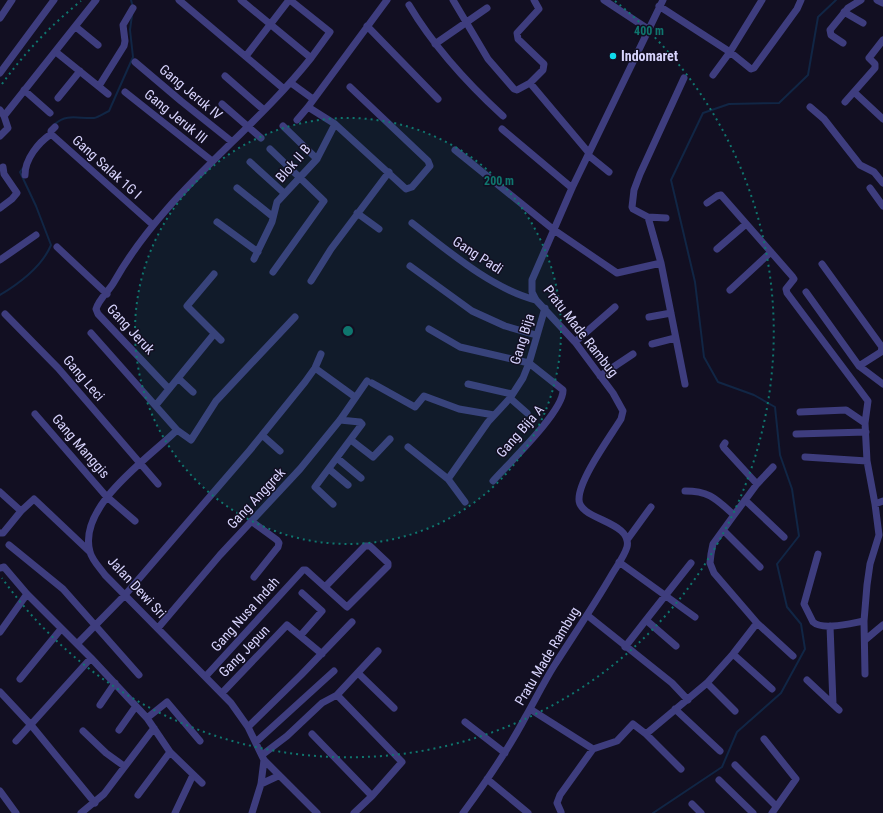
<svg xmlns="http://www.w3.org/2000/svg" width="883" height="813" font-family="'Roboto Condensed',sans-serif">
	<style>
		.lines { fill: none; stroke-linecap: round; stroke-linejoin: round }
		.stream { stroke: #112645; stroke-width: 2 }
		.minor { stroke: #3e3d7e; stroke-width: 7 }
		.ring { fill: none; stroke: #0f766e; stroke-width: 2; stroke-dasharray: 2 4 }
		.poi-dot { fill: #0fdbec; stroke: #120f22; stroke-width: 1.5 }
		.labels { text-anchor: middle; stroke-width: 3; stroke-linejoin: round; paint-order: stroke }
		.poi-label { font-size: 14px; font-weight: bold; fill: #d7d3fc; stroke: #120f22; text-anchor: start }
		.street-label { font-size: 14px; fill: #d7d3fc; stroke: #120f22 }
		.centre { fill: #0f766e; stroke: #120f22; stroke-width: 2 }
		.ring-label { font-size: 12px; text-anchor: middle; font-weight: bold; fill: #0f766e; stroke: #120f22; stroke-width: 3; stroke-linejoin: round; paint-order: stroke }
	</style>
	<rect width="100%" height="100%" fill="#120f22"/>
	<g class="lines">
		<path class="stream" d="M 131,0 L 133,7
			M 55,124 C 67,113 79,119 94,118 C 99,117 104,113 109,111 L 133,57 L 130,30 L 132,15
			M 0,295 C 20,283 42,267 51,245 L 36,206 L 20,172 L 23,168
			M 653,813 L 722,767 L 737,732 L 781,693 L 805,649 L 801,624 L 787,607 L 777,564 L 799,536 L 792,489 L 780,455 L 775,407 L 754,395 L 718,382 L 704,357 L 695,282 L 671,180 L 703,113 L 729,104 L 779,103 L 808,75 L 818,17 L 836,0"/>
		<path class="minor" d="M 179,0 L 284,89
			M 290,0 L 330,32 L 311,58
			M 453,0 L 488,59 L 514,89 L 517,90 L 530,83 L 589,153
			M 604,0 L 648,29
			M 877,0 L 883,3
			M 409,5 C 434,47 467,83 503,116
			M 659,6 L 730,52 L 751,69 L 754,68 L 797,9 L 801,0
			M 844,12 L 863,23
			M 0,18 L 12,0
			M 367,26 L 438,99
			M 76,27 L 98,45
			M 843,43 L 831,35 L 830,30 L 848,8 L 861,0
			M 435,44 L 487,8
			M 56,52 L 108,94
			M 246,56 L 289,0
			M 135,62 L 181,101 L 231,141
			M 0,73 L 54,0
			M 713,75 L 730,52 L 762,0
			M 225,76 L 264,110
			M 684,78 L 640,174 L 634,190 L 632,207 L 633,209 L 648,217 L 661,263 L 685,384
			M 291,83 L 313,99
			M 530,83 L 543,70 L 544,64 L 518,39 L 517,33 L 539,9 L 534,0
			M 99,86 L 124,46 L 125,41 L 123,25 L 133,8
			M 24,90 L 50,113
			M 125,92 L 212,161
			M 854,92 L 883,119
			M 58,98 L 80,71
			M 845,102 L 875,68 L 875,64 L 869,58 L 883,40
			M 222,104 L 261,138
			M 810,107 L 824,119 L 860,165 L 874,172 L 883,183
			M 0,110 L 4,116 L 96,0
			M 297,120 L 308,107
			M 335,124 L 406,189 L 412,187 L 430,166 L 428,161 L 350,87
			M 283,126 L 317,159
			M 55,127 L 51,131 L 51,134 L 153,225
			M 502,129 L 572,188
			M 0,136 L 8,128 L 4,116
			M 270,149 L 324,201 L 273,272
			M 455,150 L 554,230 L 617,273 L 661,263
			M 588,155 L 609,172
			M 250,162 L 284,193
			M 25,175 C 25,159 38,143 51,134
			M 237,188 L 272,216
			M 870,188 L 883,206
			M 707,203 L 717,196 L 721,195 L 792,276 L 794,279 L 786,289 L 787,293 L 868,401 L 865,423
			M 0,208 L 12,199 L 17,193 L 4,174 L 3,167
			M 357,213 L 379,229
			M 648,217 L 666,218
			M 217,222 L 258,252
			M 412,223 C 447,250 492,289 536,300
			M 57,247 L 107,294
			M 717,249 L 746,224
			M 254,259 L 272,222 L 277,202 L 317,159 L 335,124 L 308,107 L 387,0
			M 0,260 L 36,235
			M 822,264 L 882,347 L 881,352 L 859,366
			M 410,266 L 472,311 L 505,326 L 536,335
			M 214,274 L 187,306 L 221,340
			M 311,281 L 331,249 L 389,172
			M 730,290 L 771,252
			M 806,292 L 859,366 L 883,384
			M 5,314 L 58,368 L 158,484
			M 649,317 L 671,313
			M 429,329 L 460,347 L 529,363 L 563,390 C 564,411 508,464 493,481
			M 91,333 L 177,430 L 191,440 L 216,401 L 295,317
			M 575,342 L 615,307
			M 652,344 L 675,338
			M 315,368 L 355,397
			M 600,376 L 633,354
			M 178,378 L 193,392
			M 372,383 L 415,407 L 424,396 L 459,409 L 494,415
			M 468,384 L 512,394
			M 169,389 L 98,314 L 96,309 C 99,299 109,291 114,282 C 165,192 248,137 311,58 L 241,0
			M 510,398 L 527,413
			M 156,405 L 214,334
			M 800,412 L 846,410 L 865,423 L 867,461 L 875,504 L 883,501
			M 35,414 L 106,496 L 135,521
			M 177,430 C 149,458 77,506 90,552 C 92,560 100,568 105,575 L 231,703 L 248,727 L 264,760 L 317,813
			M 796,434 L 866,432
			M 262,435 L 280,451
			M 351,440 L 373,457 L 390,439
			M 725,443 L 723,446 L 724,448 L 757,484
			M 408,447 L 448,479 L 465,502
			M 805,457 L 867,461
			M 337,458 L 361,478
			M 329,469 L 348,485
			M 448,479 L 488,422 L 510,398 L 523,378 L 529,363 L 545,308
			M 685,491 C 710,491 716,499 734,515
			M 0,492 L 21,511
			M 745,500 L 784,537
			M 333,504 L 315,487 L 362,424 L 360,422 L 340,420
			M 251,521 L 277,540 L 279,543 L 278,547 L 254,577
			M 724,531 L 760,567
			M 0,533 L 3,533 L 21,511 L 34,499 L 90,552
			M 627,540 L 651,507
			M 9,545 L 63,589 L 139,675
			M 818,554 L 804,604 L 813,622 C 823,631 852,623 864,621
			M 619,562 L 695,617
			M 0,568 L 4,567 L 27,594 L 91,658 L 147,718 L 170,752 L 202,783
			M 587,615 L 672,683 L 688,700
			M 646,620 L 691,563
			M 757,623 L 793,656
			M 830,626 L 833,704
			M 158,628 L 220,555 L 300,469 L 340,420 L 367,381
			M 0,632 L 27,594
			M 301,635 L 322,611 L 302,593
			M 865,640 L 883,625
			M 77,644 L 125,595 L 250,450 L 305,382 L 315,368 L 321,354
			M 625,647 L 646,620 L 676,646
			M 733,654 L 772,689
			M 358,673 L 394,708
			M 865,674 L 864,621 L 867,585 L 870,564 L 879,535 L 875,504
			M 206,676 L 303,570 L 306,570 L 347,607 L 388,566 L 388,563 L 370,546 L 365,546 L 325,587
			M 20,679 L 61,629
			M 807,680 L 839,710
			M 707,683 L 735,711
			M 0,692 L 31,725 L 95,803
			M 222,693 L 287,625 L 322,654
			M 100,705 L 115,683
			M 530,709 L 593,749 L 617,741 L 633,724 L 646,734 L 707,683 L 733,654 L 757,623 L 714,573 L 710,563 L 711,554 L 713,544 L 734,515 L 757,484 L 773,467
			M 675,709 L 720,751
			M 147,718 L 167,702 L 200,741
			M 465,722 L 505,753
			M 248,727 L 301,675 L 352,622
			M 119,730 L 136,706
			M 83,731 L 106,753 L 124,766
			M 312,734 L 372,796 L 354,813
			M 646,734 L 681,769
			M 764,739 L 796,779 L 772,813
			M 16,741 L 91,658
			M 256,742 L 334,671
			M 262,755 L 287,736 L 322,703 L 337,695
			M 735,765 L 776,806
			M 487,779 L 528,813
			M 719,780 L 753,813
			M 261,784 L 278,776
			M 0,791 L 16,813
			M 138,795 L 170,752
			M 372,796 L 402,762 L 337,695 L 378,651
			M 692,804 L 701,813
			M 561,812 L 557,803 L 560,795 L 593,749
			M 81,813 L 104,794 L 154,728
			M 175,813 L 193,775
			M 252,813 L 261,784 L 264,760
			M 463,813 C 486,782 508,750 526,716 C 535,700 544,682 554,666 C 573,636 593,607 611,576 C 616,567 624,557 627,547 C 633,521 578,520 579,499 C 579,479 610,437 621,419 L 623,411 L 613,393 L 575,342 L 536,300 L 532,292 L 532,280 L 572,188 L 663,0"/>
	</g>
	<circle cx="348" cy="331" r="213" fill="#0f766e" fill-opacity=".12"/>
	<g class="ring">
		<circle cx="348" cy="331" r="213"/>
		<path d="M2 84A425 425 0 0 1 81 1M615 1A425 425 0 1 1 2 578"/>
	</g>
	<circle class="poi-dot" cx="613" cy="56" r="4"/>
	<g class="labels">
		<g class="poi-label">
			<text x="621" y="61">Indomaret</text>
		</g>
		<g class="street-label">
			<text transform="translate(191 92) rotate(40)" y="5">Gang Jeruk IV</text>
			<text transform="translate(176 116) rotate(39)" y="5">Gang Jeruk III</text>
			<text transform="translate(293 163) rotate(-49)" y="5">Blok II B</text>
			<text transform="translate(107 167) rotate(42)" y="5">Gang Salak 1G I</text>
			<text transform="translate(478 255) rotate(33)" y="5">Gang Padi</text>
			<text transform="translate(131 329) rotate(47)" y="5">Gang Jeruk</text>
			<text transform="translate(581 331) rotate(52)" y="5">Pratu Made Rambug</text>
			<text transform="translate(522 339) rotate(-73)" y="5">Gang Bija</text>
			<text transform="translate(84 378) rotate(49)" y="5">Gang Leci</text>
			<text transform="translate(520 431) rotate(-49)" y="5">Gang Bija A</text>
			<text transform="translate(81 446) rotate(49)" y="5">Gang Manggis</text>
			<text transform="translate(256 498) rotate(-47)" y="5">Gang Anggrek</text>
			<text transform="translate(137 587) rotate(47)" y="5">Jalan Dewi Sri</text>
			<text transform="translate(245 614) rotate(-48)" y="5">Gang Nusa Indah</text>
			<text transform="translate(244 651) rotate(-46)" y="5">Gang Jepun</text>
			<text transform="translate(547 656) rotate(-59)" y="5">Pratu Made Rambug</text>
		</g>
	</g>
	<circle cx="348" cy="331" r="6" class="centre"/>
	<g class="ring-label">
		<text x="649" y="35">400 m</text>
		<text x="499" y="185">200 m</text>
	</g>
</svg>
